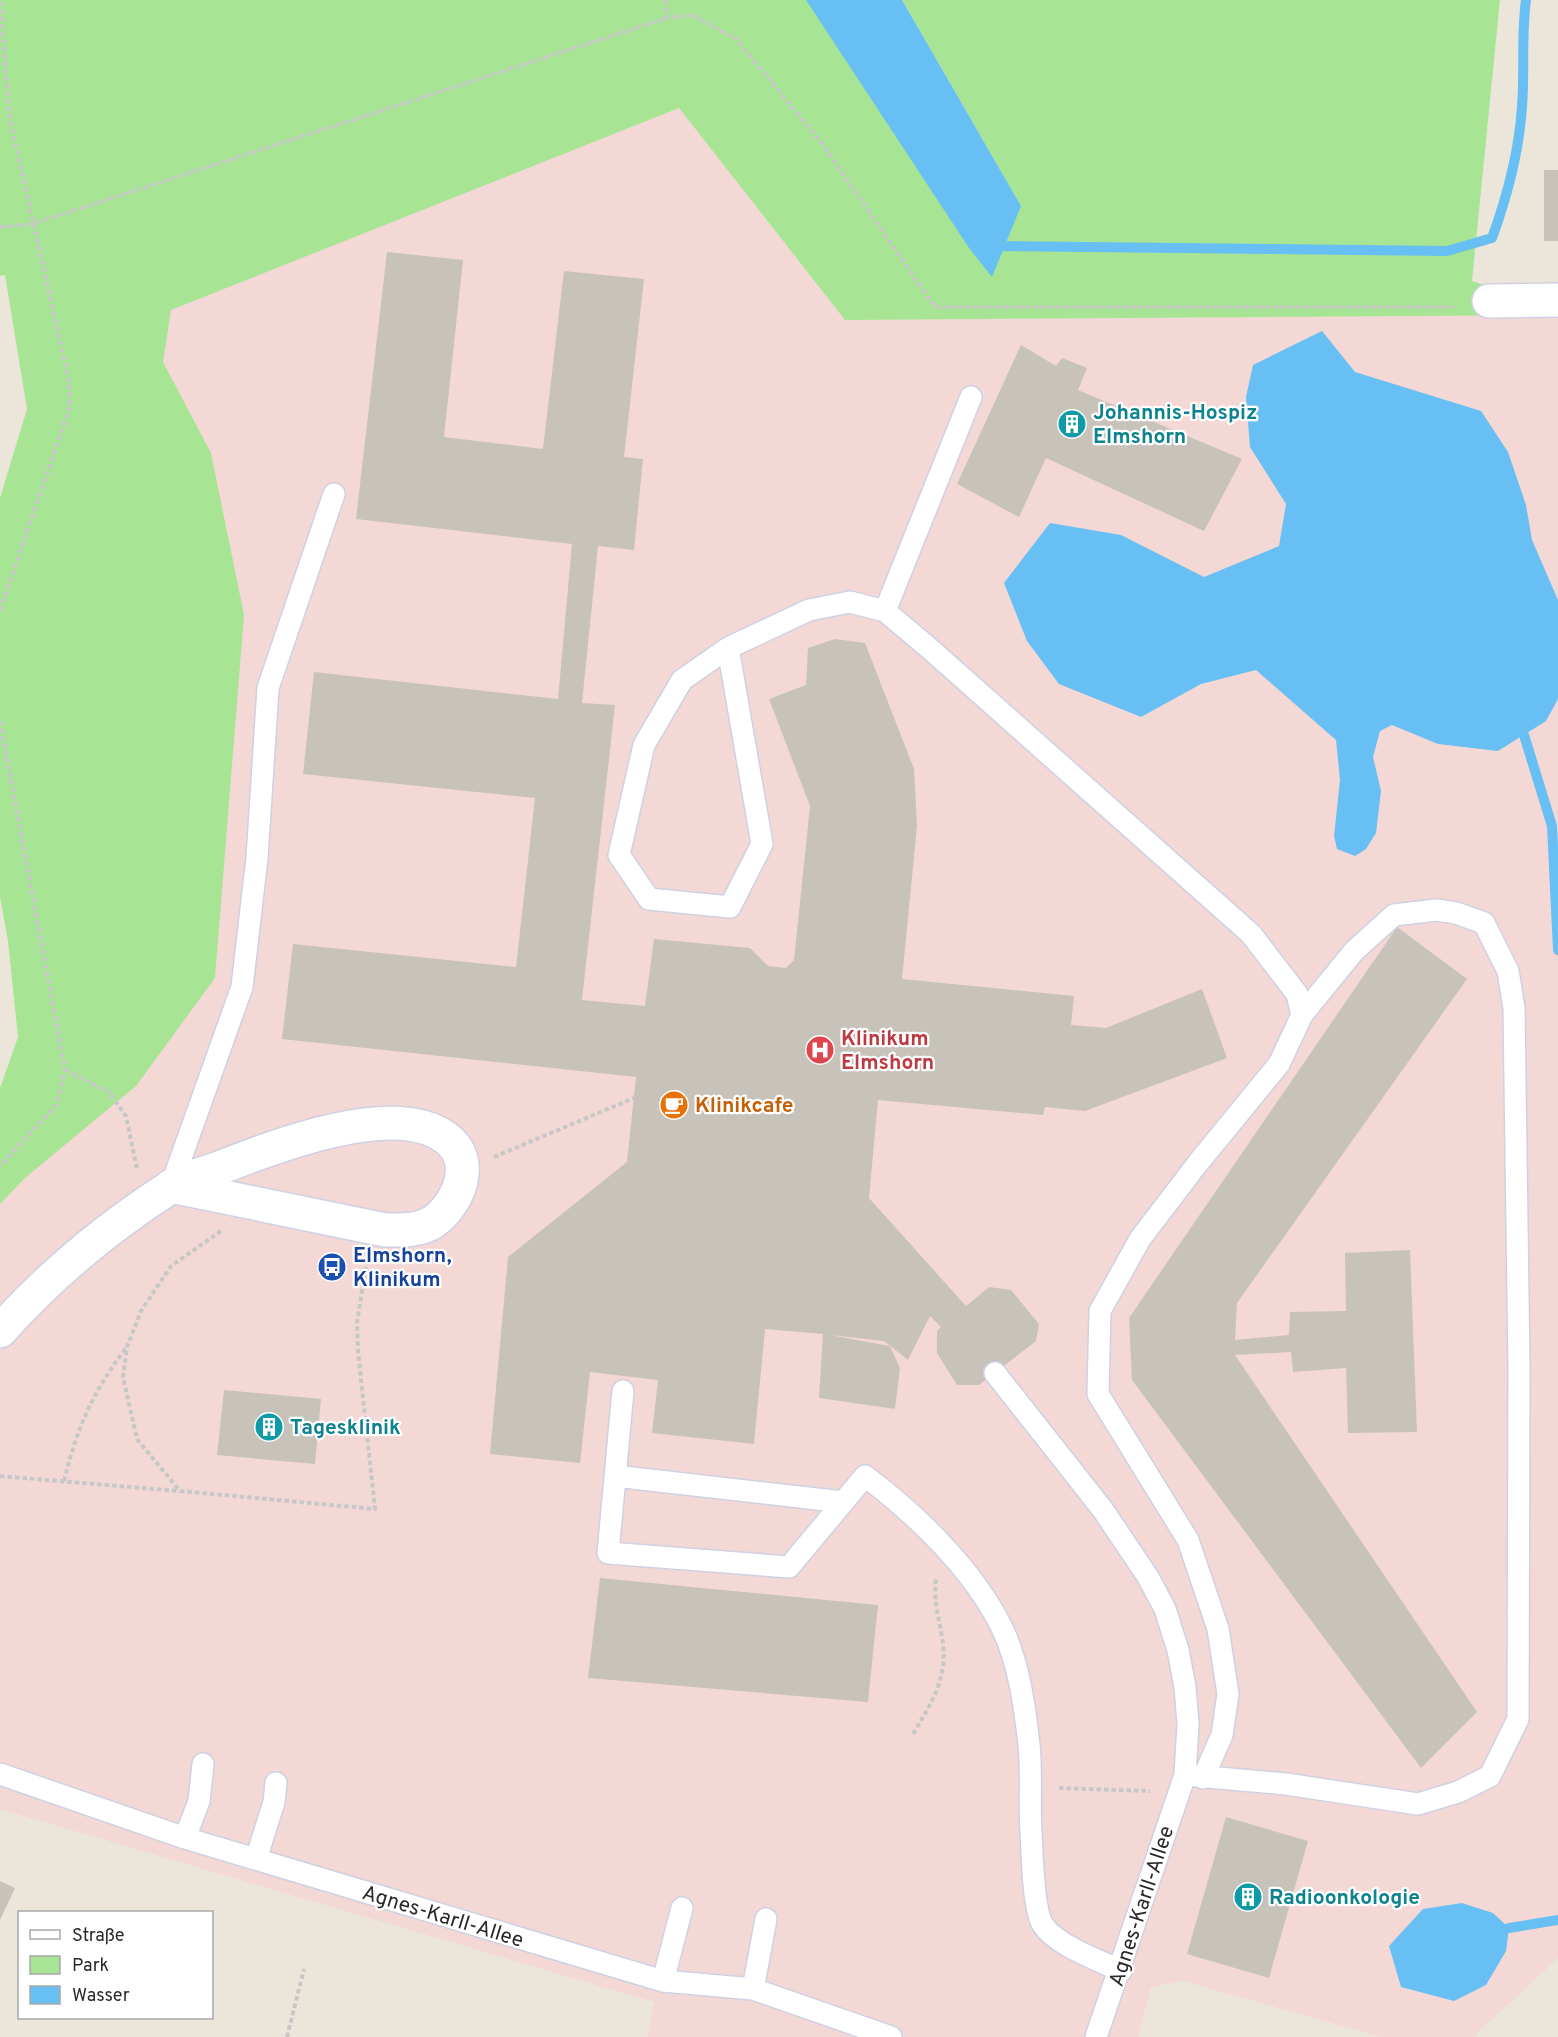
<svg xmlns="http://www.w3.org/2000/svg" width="1558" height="2037" font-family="Overpass,sans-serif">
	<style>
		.medical { fill: #f3d8d6 }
		.green { fill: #a7e594 }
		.water { fill: #68bff3 }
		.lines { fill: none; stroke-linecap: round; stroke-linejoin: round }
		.stream { stroke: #68bff3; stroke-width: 10 }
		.building { fill: #c7c3ba }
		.service-casing { stroke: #cfd1e3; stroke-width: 24 }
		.minor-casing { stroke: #cfd1e3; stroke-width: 36 }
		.path { stroke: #c7c7c7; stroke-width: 4; stroke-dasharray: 4.5 3; stroke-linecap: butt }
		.service { stroke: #fff; stroke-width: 21 }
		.minor { stroke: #fff; stroke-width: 33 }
		.labels { text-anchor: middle; stroke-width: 4.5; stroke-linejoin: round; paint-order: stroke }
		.culture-label { font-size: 21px; font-weight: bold; fill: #0d838f; stroke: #fff; text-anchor: start }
		.health-label { font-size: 21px; font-weight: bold; fill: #be3a42; stroke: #fff; text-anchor: start }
		.food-label { font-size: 21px; font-weight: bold; fill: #c56008; stroke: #fff; text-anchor: start }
		.transit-label { font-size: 21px; font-weight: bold; fill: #164399; stroke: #fff; text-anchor: start }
		.street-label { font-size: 21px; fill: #292929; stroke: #fff }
	</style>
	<rect width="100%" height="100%" fill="#ece6da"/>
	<path class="medical" d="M 679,108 L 845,320 L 1558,315 L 1558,1958 L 1473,2037 L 1381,2037 L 1183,1981 L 1151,1987 L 1138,2037 L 648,2037 L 654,2002 L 0,1809 L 0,1204 L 25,1178 L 102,255 Z"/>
	<path class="green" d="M 0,0 L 808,0 L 1021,206 L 902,0 L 1500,0 L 1472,281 L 1558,309 L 1558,315 L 845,320 L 679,108 L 171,310 L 163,362 L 211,453 L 244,615 L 215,978 L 136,1086 L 25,1178 L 0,1204 L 0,1088 L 18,1037 L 8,941 L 0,897 L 0,498 L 27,409 L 5,275 L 0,276 Z"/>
	<path class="water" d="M 806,0 L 902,0 L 1021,206 L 992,277 L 969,248 Z
		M 1322,331 L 1355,372 L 1481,411 L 1508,452 L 1526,505 L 1532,540 L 1558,600 L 1558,699 L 1546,721 L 1498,751 L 1438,744 L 1392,725 L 1380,731 L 1373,757 L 1381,791 L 1376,833 L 1366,849 L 1355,856 L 1337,849 L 1334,836 L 1340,780 L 1336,740 L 1256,670 L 1201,684 L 1141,717 L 1059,684 L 1027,641 L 1004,583 L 1050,523 L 1121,535 L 1204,577 L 1279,546 L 1286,504 L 1250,447 L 1246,397 L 1253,365 Z
		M 1462,1903 L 1493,1913 L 1509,1928 L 1506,1951 L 1486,1985 L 1454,2001 L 1401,1987 L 1389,1946 L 1423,1909 Z"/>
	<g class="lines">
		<path class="stream" d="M 991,246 L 1447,251 L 1492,238 C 1507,197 1519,151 1522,107 C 1525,71 1521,36 1526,0
			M 1524,735 L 1552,826 L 1558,950
			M 1509,1928 L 1558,1920"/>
	</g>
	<path class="building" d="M 1544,170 L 1558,170 L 1558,241 L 1544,241 Z
		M 387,252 L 463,260 L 444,437 L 543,449 L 564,271 L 644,279 L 624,457 L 643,459 L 634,550 L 598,546 L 582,703 L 615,705 L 582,1000 L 645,1006 L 654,939 L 750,948 L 768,966 L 786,968 L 794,960 L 810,806 L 769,699 L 806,685 L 808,648 L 835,639 L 865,643 L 914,769 L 917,826 L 902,979 L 1074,996 L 1071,1025 L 1106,1028 L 1202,989 L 1227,1058 L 1085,1111 L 1045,1107 L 1043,1115 L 878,1100 L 869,1198 L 966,1306 L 989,1287 L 1011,1290 L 1039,1324 L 1036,1341 L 979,1385 L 957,1385 L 937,1353 L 937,1331 L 941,1327 L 930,1316 L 908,1360 L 884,1341 L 830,1335 L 890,1346 L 900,1368 L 895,1409 L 819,1398 L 823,1334 L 765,1329 L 754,1444 L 652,1433 L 658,1380 L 590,1372 L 580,1463 L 490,1454 L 508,1257 L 627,1162 L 636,1077 L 282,1039 L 293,944 L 516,967 L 535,798 L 303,774 L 314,672 L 558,699 L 572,544 L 356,519 Z
		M 1021,345 L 1056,366 L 1062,358 L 1087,368 L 1078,390 L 1242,459 L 1204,531 L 1046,458 L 1019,517 L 957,484 Z
		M 1397,927 L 1467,979 L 1237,1303 L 1235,1340 L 1289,1335 L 1290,1312 L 1346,1311 L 1345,1253 L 1410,1250 L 1417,1432 L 1348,1433 L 1346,1368 L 1293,1372 L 1291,1352 L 1235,1355 L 1477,1712 L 1421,1768 L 1132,1380 L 1129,1318 Z
		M 224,1390 L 321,1399 L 315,1464 L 217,1455 Z
		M 600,1578 L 878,1605 L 868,1702 L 588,1678 Z
		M 1226,1817 L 1308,1841 L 1269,1978 L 1187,1954 Z
		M 0,1881 L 15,1888 L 0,1920 Z"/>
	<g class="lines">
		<g class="service-casing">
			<path id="service" d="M 885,611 L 971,397
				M 728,648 L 762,844 L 730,907 L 649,899 L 619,855 L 644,745 L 682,680 L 728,648 L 809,610 L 850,602 L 885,611 L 929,648 L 1251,934 L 1297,994 L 1302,1015 L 1279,1064 L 1198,1163 L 1140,1239 L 1100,1311 L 1098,1394 L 1188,1540 L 1218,1629 L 1228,1694 L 1222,1735 L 1203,1778
				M 171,1186 L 242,987 L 257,858 L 268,688 L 334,494
				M 995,1373 L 1103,1510 L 1148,1577 L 1165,1609 L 1178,1650 L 1185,1687 L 1188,1724 L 1185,1775 L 1096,2037
				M 623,1391 L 608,1553 L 789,1567 L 865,1476 C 916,1514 975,1571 1003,1630 C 1019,1664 1025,1708 1029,1745 C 1032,1773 1029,1802 1031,1831 C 1032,1851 1033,1910 1043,1925 C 1057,1946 1099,1960 1121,1971
				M 615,1476 L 843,1502
				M 0,1774 L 185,1838 L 663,1981 L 753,1989 L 891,2037
				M 1185,1775 L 1286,1784 L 1418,1804 L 1458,1792 L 1490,1776 L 1518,1719 L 1519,1369 L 1514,1008 L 1508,971 L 1484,923 L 1456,913 L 1436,910 L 1394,915 L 1354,951 L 1302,1015
				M 185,1838 L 199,1801 L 203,1764
				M 256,1859 L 274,1802 L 276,1783
				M 663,1981 L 682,1908
				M 753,1989 L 766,1919"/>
		</g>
		<g class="minor-casing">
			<path id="minor" d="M 1489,301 L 1558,300
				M 0,1331 C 49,1276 107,1228 169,1188 C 183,1178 203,1174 219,1168 C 273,1147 394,1099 446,1138 C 477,1160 459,1204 433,1222 C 419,1231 401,1230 385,1230 L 171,1186"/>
		</g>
		<path class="path" d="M 666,0 L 667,18
			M 0,227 L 32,224 L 667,18 L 693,15 L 736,39 L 820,141 L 935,307 L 1455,307
			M 0,610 L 70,407 L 69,381 L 10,120 L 0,0
			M 0,721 L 65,1070 L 56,1105 L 0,1166
			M 65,1070 L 109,1092 L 126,1116 L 137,1169
			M 494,1157 L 634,1098
			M 221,1231 L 171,1266 L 141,1311 L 127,1347 L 123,1377 L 137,1439 L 180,1491 L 375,1509 L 358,1351 L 357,1322 L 367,1261
			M 0,1476 L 179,1491
			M 64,1481 C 77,1427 93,1392 126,1348
			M 913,1734 C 931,1703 947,1681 943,1643 C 940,1621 933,1602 936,1579
			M 1059,1788 L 1150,1791
			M 287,2037 L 304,1969"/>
		<use href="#service" class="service"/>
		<use href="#minor" class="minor"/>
	</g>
	<defs>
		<g id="building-disc" transform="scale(1.5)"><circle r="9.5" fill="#0f9aa8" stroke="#fff"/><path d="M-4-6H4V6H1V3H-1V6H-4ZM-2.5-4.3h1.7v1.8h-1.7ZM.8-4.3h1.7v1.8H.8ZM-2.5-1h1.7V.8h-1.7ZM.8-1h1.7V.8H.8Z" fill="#fff"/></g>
		<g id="hospital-disc" transform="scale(1.5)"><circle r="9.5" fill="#e0444e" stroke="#fff"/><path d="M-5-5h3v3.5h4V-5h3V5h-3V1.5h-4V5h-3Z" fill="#fff"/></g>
		<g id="cafe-disc" transform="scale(1.5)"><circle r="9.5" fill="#e8710a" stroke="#fff"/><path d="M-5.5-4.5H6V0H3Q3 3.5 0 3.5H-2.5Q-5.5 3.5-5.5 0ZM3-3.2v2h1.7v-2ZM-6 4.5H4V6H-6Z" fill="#fff"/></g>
		<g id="bus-disc" transform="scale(1.5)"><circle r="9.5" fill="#1a4fb4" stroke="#fff"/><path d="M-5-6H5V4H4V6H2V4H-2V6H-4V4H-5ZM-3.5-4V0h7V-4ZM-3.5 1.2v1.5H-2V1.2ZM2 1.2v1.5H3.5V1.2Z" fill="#fff"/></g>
	</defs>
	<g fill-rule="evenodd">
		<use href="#building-disc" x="1072" y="424"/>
		<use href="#hospital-disc" x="820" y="1050"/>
		<use href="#cafe-disc" x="674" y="1105"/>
		<use href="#bus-disc" x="332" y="1267"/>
		<use href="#building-disc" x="269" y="1427"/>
		<use href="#building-disc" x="1248" y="1897"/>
	</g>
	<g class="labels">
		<g class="culture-label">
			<text x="1093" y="419">Johannis-Hospiz<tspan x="1093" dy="24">Elmshorn</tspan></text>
			<text x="290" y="1434">Tagesklinik</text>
			<text x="1269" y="1904">Radioonkologie</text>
		</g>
		<g class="health-label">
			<text x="841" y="1045">Klinikum<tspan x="841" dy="24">Elmshorn</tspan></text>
		</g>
		<g class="food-label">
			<text x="695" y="1112">Klinikcafe</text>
		</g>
		<g class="transit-label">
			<text x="353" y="1262">Elmshorn,<tspan x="353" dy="24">Klinikum</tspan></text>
		</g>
		<g class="street-label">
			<text transform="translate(1141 1906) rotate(-72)" y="7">Agnes-Karll-Allee</text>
			<text transform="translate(443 1916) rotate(17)" y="7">Agnes-Karll-Allee</text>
		</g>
	</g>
	<rect x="18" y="1911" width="195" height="108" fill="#ffffff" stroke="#a9a9a9" stroke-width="1.5"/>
	<rect x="30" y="1930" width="30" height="9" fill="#ffffff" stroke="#a9a9a9" stroke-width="1.5"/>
	<text x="72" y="1941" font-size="18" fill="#292929">Straße</text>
	<rect x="30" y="1956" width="30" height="18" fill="#a7e594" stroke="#a9a9a9" stroke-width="1.5"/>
	<text x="72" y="1971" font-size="18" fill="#292929">Park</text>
	<rect x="30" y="1986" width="30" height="18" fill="#68bff3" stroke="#a9a9a9" stroke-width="1.5"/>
	<text x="72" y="2001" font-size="18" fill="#292929">Wasser</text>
</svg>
